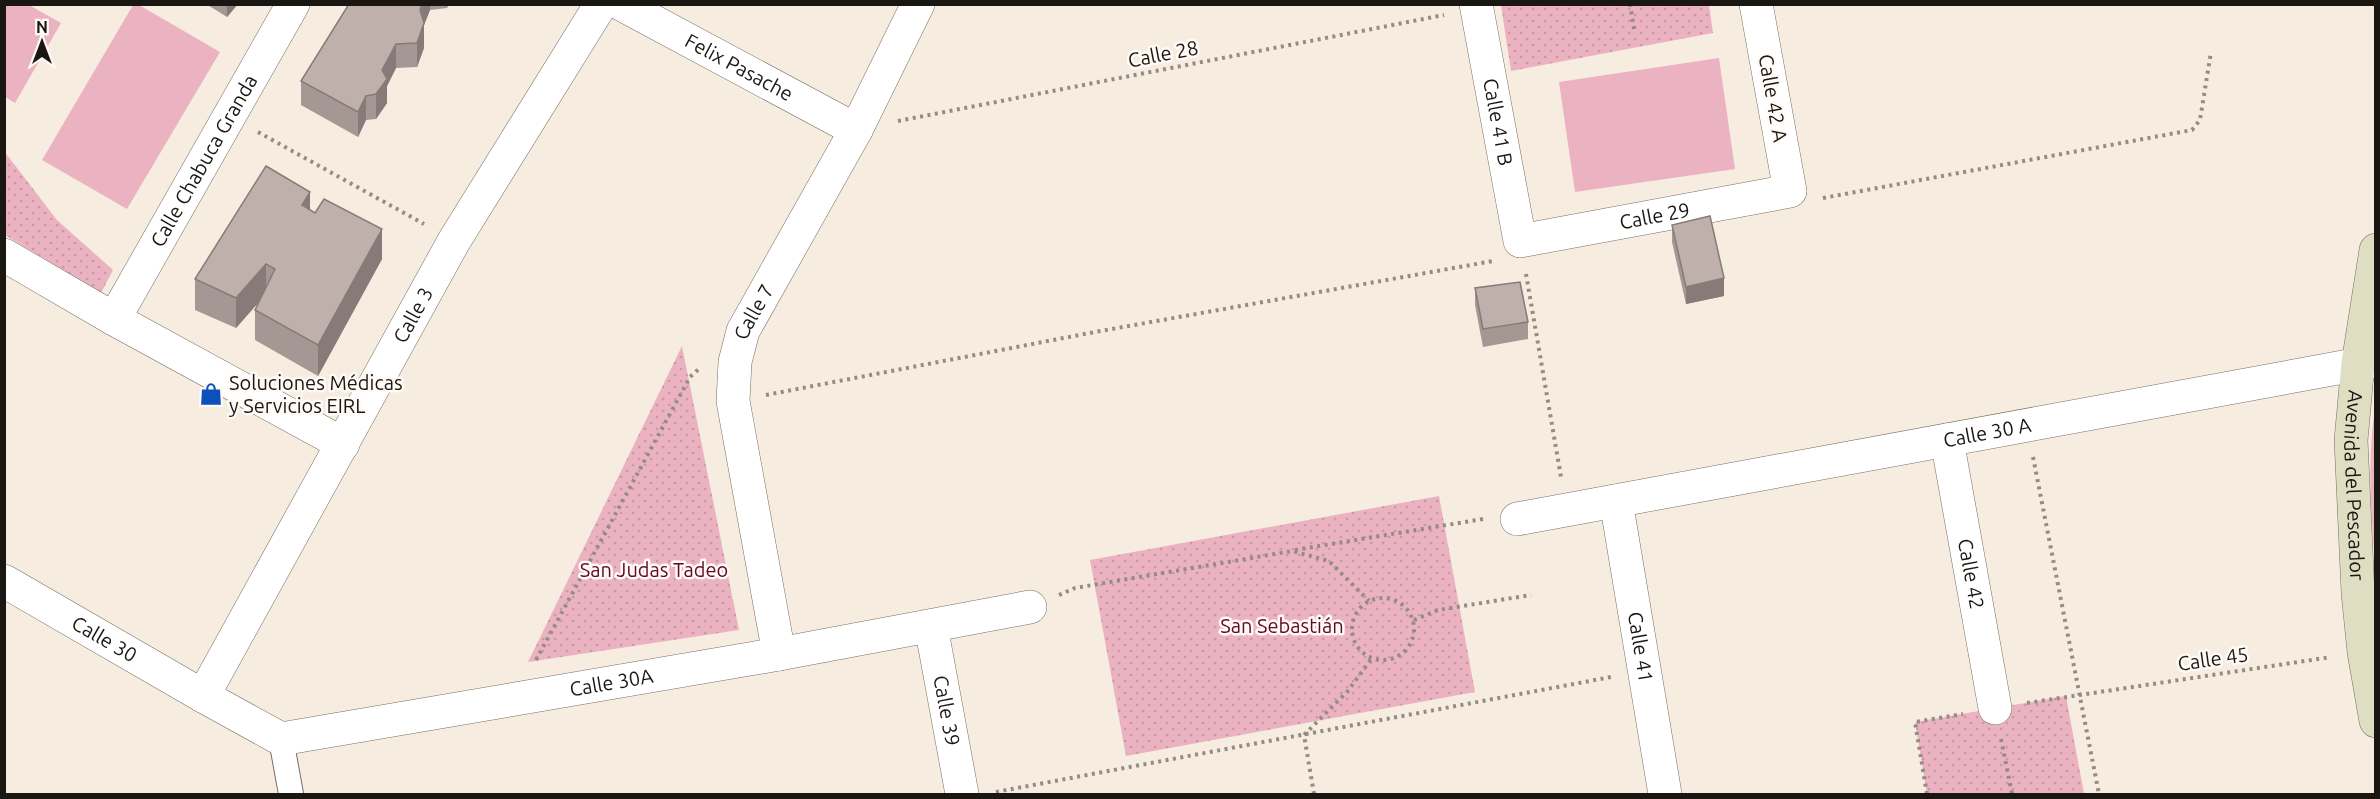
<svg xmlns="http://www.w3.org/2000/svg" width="2380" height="799" font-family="Ubuntu,sans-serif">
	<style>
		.grass { fill: url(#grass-tufts) }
		.park { fill: url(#park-dots) }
		.pitch { fill: #ebb3c1 }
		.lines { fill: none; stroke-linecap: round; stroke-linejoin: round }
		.pedestrian-casing { stroke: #776e63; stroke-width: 26 }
		.minor-casing { stroke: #776e63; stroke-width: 34 }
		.secondary-casing { stroke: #776e63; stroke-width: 34 }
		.path { stroke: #948c84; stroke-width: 4; stroke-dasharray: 3 4.5; stroke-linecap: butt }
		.pedestrian { stroke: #fff; stroke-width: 24 }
		.minor { stroke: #fff; stroke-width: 33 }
		.secondary { stroke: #dfddc2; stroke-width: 33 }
		.wall { fill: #a59793 }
		.shaded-wall { fill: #867b78 }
		.building { fill: #c0b0ab; stroke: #867b78; stroke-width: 1.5 }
		.labels { text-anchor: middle; stroke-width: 5; stroke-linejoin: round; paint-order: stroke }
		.street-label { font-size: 20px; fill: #1a1612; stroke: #fffaf6 }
		.poi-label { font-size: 20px; fill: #1a1612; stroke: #fffaf6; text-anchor: start }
		.park-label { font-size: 20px; fill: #5f072d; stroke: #fffaf6 }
	</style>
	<defs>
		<pattern id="grass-tufts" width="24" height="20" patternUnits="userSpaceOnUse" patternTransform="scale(1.5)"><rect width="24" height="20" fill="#ebb3c1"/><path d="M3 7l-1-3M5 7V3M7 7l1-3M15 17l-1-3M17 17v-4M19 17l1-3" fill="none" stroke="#c999a5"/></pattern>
		<pattern id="park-dots" width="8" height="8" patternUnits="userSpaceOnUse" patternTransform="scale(1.5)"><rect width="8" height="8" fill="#ebb3c1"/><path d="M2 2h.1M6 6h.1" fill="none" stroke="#c999a5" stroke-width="1.8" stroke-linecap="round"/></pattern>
	</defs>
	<rect width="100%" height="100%" fill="#f7ece0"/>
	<path class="grass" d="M 2375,409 L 2376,409 L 2375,563 C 2371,513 2367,459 2375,409 Z"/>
	<path class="park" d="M 1501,5 L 1709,5 L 1713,33 L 1511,71 Z
		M 4,151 L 57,220 L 113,270 L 101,293 L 5,235 Z
		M 682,346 L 739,630 L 528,662 Z
		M 1439,496 L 1475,692 L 1126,756 L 1090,560 Z
		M 2066,696 L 2084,794 L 1927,794 L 1915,722 Z"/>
	<path class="pitch" d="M 5,4 L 29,5 L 61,23 L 15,103 L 5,97 Z
		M 133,5 L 139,5 L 220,52 L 127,209 L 42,160 Z
		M 1719,58 L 1735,169 L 1575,192 L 1559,82 Z"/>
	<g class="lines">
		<g class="pedestrian-casing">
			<path id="pedestrian" d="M 281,739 L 291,794"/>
		</g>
		<g class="minor-casing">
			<g id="minor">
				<path id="s1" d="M 621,4 L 856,130"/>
				<path id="s2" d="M 1476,4 L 1520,241 L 1790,191 L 1756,4"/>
				<path d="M 4,255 L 114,319 L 343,444"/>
				<path id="s3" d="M 114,319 L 293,4"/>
				<path id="s4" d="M 1947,440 L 1995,708"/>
				<path id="s5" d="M 1616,501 L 1665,794"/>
				<path id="s6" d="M 1517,519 L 2376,361"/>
				<path id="s7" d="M 4,581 L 203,696 L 281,739 L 779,654 L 1030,607"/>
				<path id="s8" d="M 931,626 L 962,794"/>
				<path id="s9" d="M 779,654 L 733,401 L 735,362 L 743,331 L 856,130 L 918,4"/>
				<path id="s10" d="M 203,696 L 454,241 L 601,4"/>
			</g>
		</g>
		<g class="secondary-casing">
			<g id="secondary">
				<path id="s11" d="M 2376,250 L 2358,364 L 2351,440 L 2358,593 L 2364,652 L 2376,721"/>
			</g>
		</g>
		<path class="path" d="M 1630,4 L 1634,29
			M 898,121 L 1444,15
			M 258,132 L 424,224
			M 1823,198 L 2192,130 L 2200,120 L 2211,52
			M 1526,274 L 1561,477
			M 766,395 L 1095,332 L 1493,261
			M 2033,457 L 2099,794
			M 1295,550 L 1483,519
			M 1059,595 L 1075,588 L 1292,551 L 1329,561 L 1369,601
			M1352 629a31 31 0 1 1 62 0a31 31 0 1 1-62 0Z
			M 1414,620 L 1438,610 L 1531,595
			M 536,660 L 690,377 L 701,367
			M 2027,703 L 2331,657
			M 2001,739 L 2012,794
			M 996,792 L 1611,677
			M 1314,794 L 1304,735 L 1347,692 L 1372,658
			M 1927,794 L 1915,722 L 1963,714"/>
		<use href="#pedestrian" class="pedestrian"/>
		<use href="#minor" class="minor"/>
		<use href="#secondary" class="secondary"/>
	</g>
	<path class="wall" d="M 206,4 L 238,4 L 227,17 Z
		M 349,4 L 450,4 L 447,8 L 430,10 L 424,25 L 424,48 L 417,67 L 396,68 L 387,86 L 387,103 L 376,119 L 366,120 L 358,137 L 301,105 L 301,81 Z
		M 310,209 L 382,259 L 318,376 L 255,340 L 255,310 L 258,303 L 236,328 L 195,310 L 195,279 Z
		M 1672,225 L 1724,296 L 1686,304 L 1672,242 Z
		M 1475,288 L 1528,322 L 1528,339 L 1483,347 L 1475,305 Z"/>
	<path class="shaded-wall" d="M 227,4 L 238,4 L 227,17 Z
		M 422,4 L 430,4 L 430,10 L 424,25 L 424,48 L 417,67 L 417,43 L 420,10 Z
		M 396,44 L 396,68 L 387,86 L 387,103 L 376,119 L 376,94 L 382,70 Z
		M 366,96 L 366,120 L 358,137 L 358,112 Z
		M 310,192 L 310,222 L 302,205 Z
		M 382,229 L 382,259 L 318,376 L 318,345 Z
		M 266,264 L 266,294 L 236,328 L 236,298 Z
		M 1724,278 L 1724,296 L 1686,304 L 1686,287 Z"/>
	<path class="building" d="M 349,4 L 422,4 L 420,10 L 424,23 L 417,43 L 396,44 L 382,70 L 387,79 L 376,94 L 366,96 L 358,112 L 301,81 Z
		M 266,166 L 310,192 L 302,205 L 315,213 L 324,199 L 382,229 L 318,345 L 255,310 L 275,269 L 266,264 L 236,298 L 195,279 Z
		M 1710,216 L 1724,278 L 1686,287 L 1672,225 Z
		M 1520,282 L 1528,322 L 1483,329 L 1475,288 Z"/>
	<defs>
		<g id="shop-bare" transform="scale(1.8)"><path d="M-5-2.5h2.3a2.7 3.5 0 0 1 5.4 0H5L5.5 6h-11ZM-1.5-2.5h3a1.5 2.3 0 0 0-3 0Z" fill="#0b50bb" stroke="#fffaf6" stroke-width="2.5" paint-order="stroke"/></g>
	</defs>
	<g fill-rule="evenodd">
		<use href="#shop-bare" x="211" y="394"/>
	</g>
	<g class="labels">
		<g class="street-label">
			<text transform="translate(1163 54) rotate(-11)" y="7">Calle 28</text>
			<text dy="7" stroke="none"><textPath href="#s1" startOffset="134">Felix Pasache</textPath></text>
			<text transform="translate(1773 98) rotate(80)" y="7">Calle 42 A</text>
			<text dy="7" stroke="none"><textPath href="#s2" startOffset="120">Calle 41 B</textPath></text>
			<text dy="7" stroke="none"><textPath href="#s3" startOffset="182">Calle Chabuca Granda</textPath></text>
			<text dy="7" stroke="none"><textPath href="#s2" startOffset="378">Calle 29</textPath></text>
			<text dy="7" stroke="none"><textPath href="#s9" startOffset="350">Calle 7</textPath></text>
			<text dy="7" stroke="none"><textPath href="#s10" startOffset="435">Calle 3</textPath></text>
			<text dy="7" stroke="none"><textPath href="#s6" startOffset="478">Calle 30 A</textPath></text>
			<text dy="7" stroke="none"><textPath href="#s11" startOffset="237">Avenida del Pescador</textPath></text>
			<text dy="7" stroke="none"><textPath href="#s4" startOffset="136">Calle 42</textPath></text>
			<text dy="7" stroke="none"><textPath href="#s7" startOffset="116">Calle 30</textPath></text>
			<text dy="7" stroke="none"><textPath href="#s5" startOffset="148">Calle 41</textPath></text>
			<text transform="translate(2213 659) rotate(-8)" y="7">Calle 45</text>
			<text dy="7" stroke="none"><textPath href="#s7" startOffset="654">Calle 30A</textPath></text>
			<text dy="7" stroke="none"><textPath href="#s8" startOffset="86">Calle 39</textPath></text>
		</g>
		<g class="poi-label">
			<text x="229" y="390">Soluciones Médicas<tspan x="229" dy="23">y Servicios EIRL</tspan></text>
		</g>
		<g class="park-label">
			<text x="654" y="577">San Judas Tadeo</text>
			<text x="1282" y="633">San Sebastián</text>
		</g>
	</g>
	<rect width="2380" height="799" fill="none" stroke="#1a1612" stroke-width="12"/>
	<g transform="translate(42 42)" stroke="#fffaf6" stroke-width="4.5" paint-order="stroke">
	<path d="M0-4.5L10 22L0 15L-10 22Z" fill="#1a1612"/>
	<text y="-9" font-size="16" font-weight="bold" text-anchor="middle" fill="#1a1612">N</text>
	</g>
</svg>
